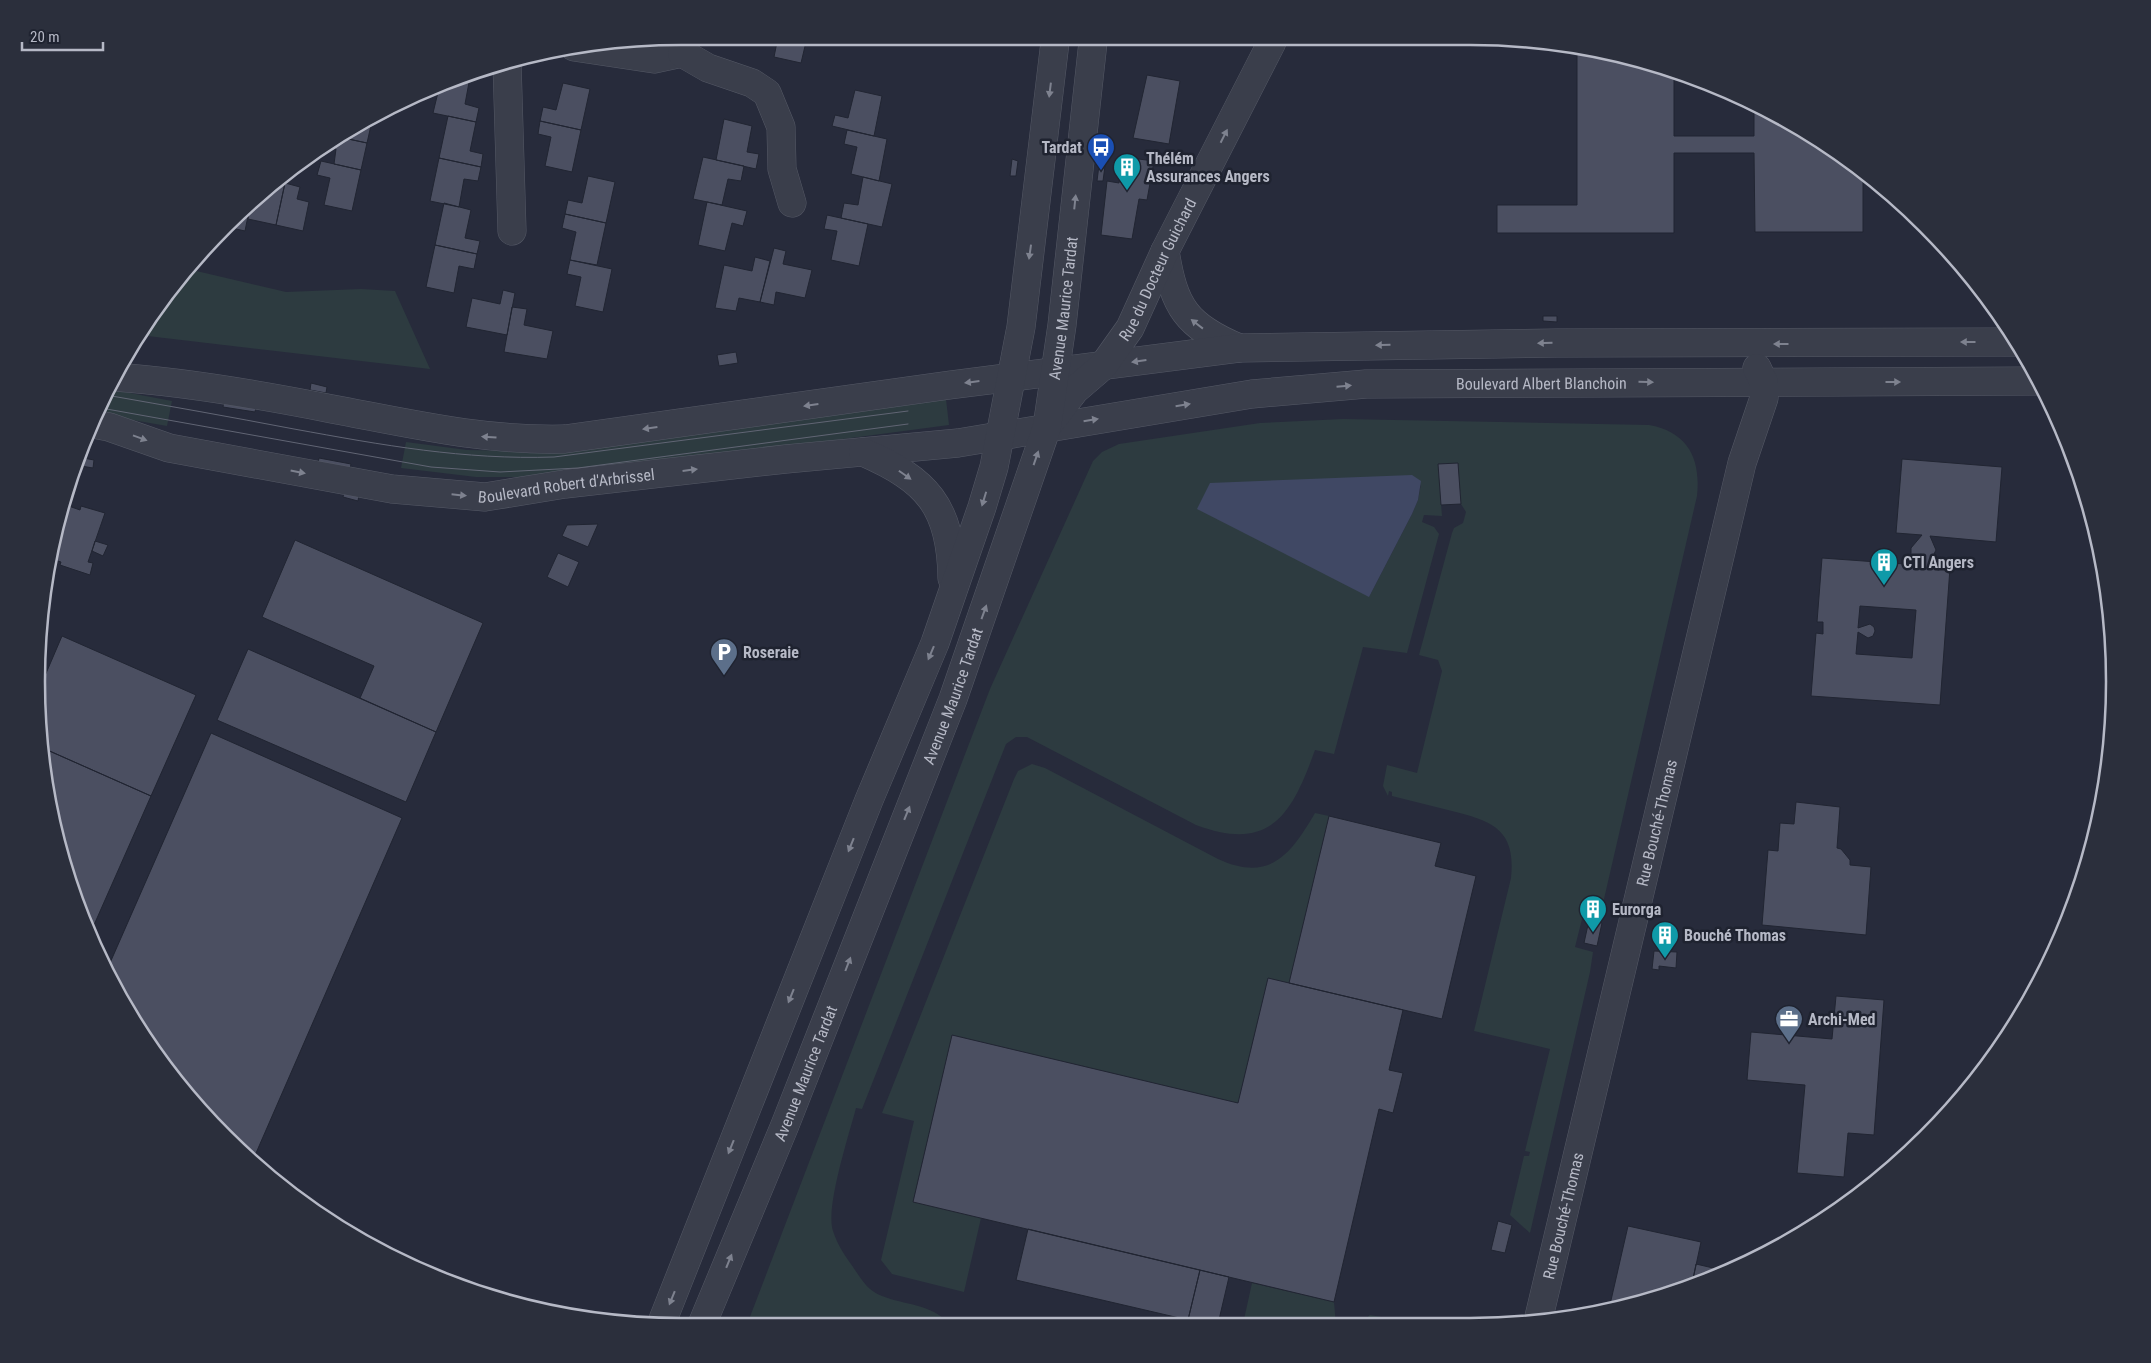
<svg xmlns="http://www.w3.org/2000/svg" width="2151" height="1363" font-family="'Roboto Condensed',sans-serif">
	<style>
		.green { fill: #2d3b40; fill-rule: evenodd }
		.water { fill: #404864 }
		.building { fill: #4b4f61; stroke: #212532; fill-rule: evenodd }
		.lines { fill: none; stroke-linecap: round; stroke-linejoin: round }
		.minor-casing { stroke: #555966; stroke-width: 29 }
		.minor { stroke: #3a3e4b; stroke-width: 28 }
		.tram { stroke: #616574; stroke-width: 1 }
		.oneway { fill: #7e828f }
		.labels { text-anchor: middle; stroke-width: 5; stroke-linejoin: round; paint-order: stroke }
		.poi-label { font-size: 16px; font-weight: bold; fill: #b6b9c6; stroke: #1f2330; text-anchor: start }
		.street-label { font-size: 16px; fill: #b6b9c6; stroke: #1f2330 }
		.rim { fill: none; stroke: #b6b9c6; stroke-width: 2.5 }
	</style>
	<rect width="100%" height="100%" fill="#272b3b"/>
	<path class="green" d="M 188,269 L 286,292 L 361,289 L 395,291 L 430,369 L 139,335 L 170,288 Z
		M 109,389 L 172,401 L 167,426 L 98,414 Z
		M 946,399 L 949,425 L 624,468 L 537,477 L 476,477 L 401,468 L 406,442 L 467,450 L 530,451 Z
		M 1343,419 L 1649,425 C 1688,432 1701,459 1697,496 L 1601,912 L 1585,907 L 1575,947 L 1593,952 L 1590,972 L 1530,1233 L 1510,1215 L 1524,1156 L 1529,1156 L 1530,1152 L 1525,1151 L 1550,1049 L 1474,1031 L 1511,878 C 1516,830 1493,821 1452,811 C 1432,806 1412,801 1392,796 L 1392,792 L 1389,791 L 1388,796 L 1383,786 L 1387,765 L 1417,773 L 1442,671 L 1438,660 L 1419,655 L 1452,533 L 1454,528 L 1463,523 L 1466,512 L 1461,504 L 1458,463 L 1438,464 L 1442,516 L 1424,515 L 1422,522 L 1434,527 L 1439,534 L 1407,653 L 1363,647 L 1334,754 L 1315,750 C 1292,814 1271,853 1196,825 L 1027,737 L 1016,737 L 1006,744 L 862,1109 L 856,1108 C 849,1135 825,1208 833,1231 C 837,1244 845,1256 853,1267 C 861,1279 868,1291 882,1296 C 904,1305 932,1304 948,1323 L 748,1322 L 990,689 L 1093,461 L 1102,452 L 1119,444 L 1260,423 ZM 1421,484 L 1418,500 L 1412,514 L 1369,597 Z
		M 1032,764 L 1045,768 L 1218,859 C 1270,883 1291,854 1315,813 L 1329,816 L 1289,983 L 1268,978 L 1238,1103 L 952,1035 L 913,1201 L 981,1218 L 964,1292 L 892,1274 L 881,1260 L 914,1121 L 882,1113 L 1014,779 L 1018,771 Z
		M 1252,1283 L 1334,1302 L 1336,1325 L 1277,1324 L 1256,1319 L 1254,1324 L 1243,1324 Z
		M 1370,1315 L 1399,1320 L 1405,1325 L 1358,1325 Z"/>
	<path class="water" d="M 1412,475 L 1421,481 L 1418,500 L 1412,514 L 1369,597 L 1197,509 L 1210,483 Z"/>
	<path class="building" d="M 777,42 L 806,42 L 801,63 L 774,57 Z
		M 1577,48 L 1674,74 L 1674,136 L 1754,136 L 1754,107 L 1863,170 L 1863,232 L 1755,232 L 1754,153 L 1674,153 L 1674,233 L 1497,233 L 1497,205 L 1577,205 Z
		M 464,75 L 470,77 L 465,104 L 479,108 L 476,122 L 433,113 L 439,88 Z
		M 1147,75 L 1180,81 L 1169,144 L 1133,138 Z
		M 1704,82 L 1717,85 L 1719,87 L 1704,88 Z
		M 563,83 L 590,89 L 581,130 L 540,121 L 543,107 L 556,110 Z
		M 855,90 L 882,96 L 874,136 L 832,126 L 835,115 L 848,118 Z
		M 448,116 L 476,122 L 470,151 L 483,154 L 481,167 L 439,158 Z
		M 724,119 L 752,126 L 747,152 L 759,154 L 756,169 L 716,160 Z
		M 372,121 L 367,143 L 339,137 Z
		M 540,121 L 581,130 L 572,172 L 545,166 L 551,137 L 538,134 Z
		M 847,130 L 887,139 L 879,181 L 851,174 L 857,147 L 844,144 Z
		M 339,137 L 367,143 L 361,170 L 334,164 L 336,149 L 323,147 Z
		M 703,157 L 744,166 L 741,181 L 728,179 L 722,205 L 693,199 Z
		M 1123,157 L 1154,161 L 1147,200 L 1139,199 L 1132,239 L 1101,235 L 1107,181 L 1119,183 Z
		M 439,158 L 481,167 L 478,181 L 464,179 L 459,207 L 430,201 Z
		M 1012,159 L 1018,161 L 1016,176 L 1010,176 Z
		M 321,161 L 361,170 L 352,211 L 324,205 L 330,178 L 317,175 Z
		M 1099,165 L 1105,166 L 1103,181 L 1097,181 Z
		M 588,176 L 615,182 L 606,223 L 565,214 L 568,200 L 582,203 Z
		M 863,177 L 892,184 L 882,227 L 841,218 L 844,203 L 858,205 Z
		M 276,181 L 285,183 L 276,225 L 248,219 L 251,201 L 262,192 L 268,193 L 270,186 Z
		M 285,183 L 300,187 L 297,199 L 309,202 L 303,231 L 276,225 Z
		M 251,201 L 245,231 L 227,227 Z
		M 707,202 L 747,211 L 743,226 L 732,223 L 725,251 L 698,245 Z
		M 444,203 L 471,210 L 465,238 L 480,241 L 477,254 L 435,245 Z
		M 565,214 L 606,223 L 597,265 L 570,260 L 576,232 L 562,228 Z
		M 827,215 L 868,224 L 859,266 L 831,260 L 837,231 L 824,229 Z
		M 435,245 L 477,254 L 474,269 L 459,266 L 454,293 L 426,287 Z
		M 774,248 L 786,251 L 783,264 L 812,270 L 805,298 L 776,292 L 774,305 L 760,302 Z
		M 755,257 L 770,261 L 760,302 L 739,298 L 736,311 L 715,308 L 724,265 L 752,271 Z
		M 570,260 L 612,269 L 603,312 L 575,306 L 581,277 L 567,274 Z
		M 503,290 L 515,293 L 507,335 L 466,327 L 472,298 L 500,304 Z
		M 512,307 L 527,309 L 524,325 L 553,331 L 547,359 L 504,352 Z
		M 1543,316 L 1557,316 L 1557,322 L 1543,321 Z
		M 736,352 L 738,363 L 719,366 L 717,355 Z
		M 311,383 L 327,387 L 326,393 L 310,390 Z
		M 224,400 L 256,407 L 255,412 L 223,407 Z
		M 78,457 L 94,460 L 93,468 L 75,465 Z
		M 319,458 L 351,464 L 350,469 L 318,463 Z
		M 1902,459 L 2002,467 L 1996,542 L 1930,536 L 1936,550 L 1928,566 L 1950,568 L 1940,705 L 1811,696 L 1816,633 L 1823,634 L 1823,622 L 1817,622 L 1822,558 L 1919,565 L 1919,562 L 1911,554 L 1911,548 L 1922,535 L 1896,533 ZM 1860,606 L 1916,610 L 1912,658 L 1856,654 L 1858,632 L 1868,638 L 1873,636 L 1875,631 L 1874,627 L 1870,624 L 1858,628 Z
		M 1458,463 L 1461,504 L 1441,505 L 1438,464 Z
		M 344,492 L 359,495 L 358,501 L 343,497 Z
		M 63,504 L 80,510 L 81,506 L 105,513 L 88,562 L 93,563 L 90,575 L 60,565 L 61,562 L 48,558 Z
		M 598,524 L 588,547 L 562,536 L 567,525 Z
		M 295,540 L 483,623 L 436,732 L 360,698 L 374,666 L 262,617 Z
		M 95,541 L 108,545 L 103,556 L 92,551 Z
		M 558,553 L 579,562 L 568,587 L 547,577 Z
		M 62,636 L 196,695 L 151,796 L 45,749 L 38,692 Z
		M 248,649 L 436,732 L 406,802 L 217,720 Z
		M 211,733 L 402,818 L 253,1160 L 197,1107 L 145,1040 L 106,972 Z
		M 45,749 L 151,796 L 90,934 L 58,849 Z
		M 1796,802 L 1840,807 L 1837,848 L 1841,849 L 1850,860 L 1850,865 L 1871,867 L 1866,935 L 1762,925 L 1768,850 L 1778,851 L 1780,823 L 1794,824 Z
		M 1329,816 L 1441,843 L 1435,866 L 1476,876 L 1442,1019 L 1289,983 Z
		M 1589,920 L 1602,923 L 1597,946 L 1584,943 Z
		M 1654,951 L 1677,952 L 1676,968 L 1659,966 L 1659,970 L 1652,969 Z
		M 1268,978 L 1403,1010 L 1389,1070 L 1403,1073 L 1393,1113 L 1379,1109 L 1334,1302 L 913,1202 L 952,1035 L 1238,1103 Z
		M 1836,996 L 1884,1000 L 1874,1135 L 1848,1133 L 1844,1177 L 1797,1173 L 1805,1085 L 1747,1080 L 1751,1032 L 1832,1039 Z
		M 1498,1221 L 1512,1225 L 1505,1253 L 1491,1250 Z
		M 1628,1226 L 1701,1242 L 1692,1284 L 1637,1305 L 1609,1309 Z
		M 1028,1229 L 1200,1270 L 1188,1320 L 1016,1280 Z
		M 1696,1264 L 1726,1271 L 1692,1284 Z
		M 1200,1270 L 1229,1277 L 1218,1324 L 1187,1324 Z
		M 1255,1319 L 1277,1324 L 1254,1324 Z"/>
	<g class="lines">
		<g class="minor-casing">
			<g id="minor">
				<path d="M 574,47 L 654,59 L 682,53 L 685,42"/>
				<path d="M 682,53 L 708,68 L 752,83 L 767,93 L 781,127 L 782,169 L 792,203"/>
				<path d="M 507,63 L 512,231"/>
				<path d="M 1165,251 C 1174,307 1186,326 1239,348"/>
				<path d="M 115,377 C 187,382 261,395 332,409 C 412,424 483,441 565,439 L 950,385 L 1239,348 L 1557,343 L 2017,342"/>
				<path id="s1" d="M 93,424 L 109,427 L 169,448 L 392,489 L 485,497 L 565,484 L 786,459 L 958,443 L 1252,394 L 1366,384 L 2038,381"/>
				<path id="s2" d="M 1049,424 L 1075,390 L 1103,366 L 1130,328 L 1165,251 L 1272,42"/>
				<path d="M 863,452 C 927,480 951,506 952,578"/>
				<path id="s3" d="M 1538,1321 L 1742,463 L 1764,398 L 1764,383 L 1757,368"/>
				<path d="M 662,1322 L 869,800 L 935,643 L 982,507 L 994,467 L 1021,327 L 1055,42"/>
				<path id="s4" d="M 703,1322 L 785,1125 L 953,699 L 1047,427 L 1062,325 L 1093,42"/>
			</g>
		</g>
		<use href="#minor" class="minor"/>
		<path class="tram" d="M 106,395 C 169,406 231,417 294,429 C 382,445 464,460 554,457 L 908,411
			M 101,408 L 431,467 L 500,472 L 578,468 L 908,424"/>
	</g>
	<defs><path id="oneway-solid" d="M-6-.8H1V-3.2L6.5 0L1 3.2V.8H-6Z" transform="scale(1.25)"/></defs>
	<g class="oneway">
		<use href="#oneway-solid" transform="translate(1050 90) rotate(97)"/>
		<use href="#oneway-solid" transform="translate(1224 136) rotate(-63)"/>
		<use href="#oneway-solid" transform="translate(1075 202) rotate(-84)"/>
		<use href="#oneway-solid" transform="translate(1030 252) rotate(98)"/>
		<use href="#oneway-solid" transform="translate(1197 324) rotate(-142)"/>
		<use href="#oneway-solid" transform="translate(1968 342) rotate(-180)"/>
		<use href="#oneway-solid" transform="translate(1545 343) rotate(179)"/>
		<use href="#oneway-solid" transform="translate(1781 344) rotate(180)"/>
		<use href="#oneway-solid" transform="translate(1383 345) rotate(179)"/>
		<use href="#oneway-solid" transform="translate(1139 361) rotate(172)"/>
		<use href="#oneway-solid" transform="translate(972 382) rotate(173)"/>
		<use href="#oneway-solid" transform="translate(1646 382) rotate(1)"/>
		<use href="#oneway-solid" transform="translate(1893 382)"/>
		<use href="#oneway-solid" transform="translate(1344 386) rotate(-5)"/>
		<use href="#oneway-solid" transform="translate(811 405) rotate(172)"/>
		<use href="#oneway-solid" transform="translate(1183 405) rotate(-9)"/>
		<use href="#oneway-solid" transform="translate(1091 420) rotate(-9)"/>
		<use href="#oneway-solid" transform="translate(650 428) rotate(172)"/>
		<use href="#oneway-solid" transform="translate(489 437) rotate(-176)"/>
		<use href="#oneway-solid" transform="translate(140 438) rotate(20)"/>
		<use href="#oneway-solid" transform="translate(1036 458) rotate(-71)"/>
		<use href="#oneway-solid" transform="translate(690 470) rotate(-7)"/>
		<use href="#oneway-solid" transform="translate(298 472) rotate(11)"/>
		<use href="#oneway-solid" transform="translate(905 475) rotate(35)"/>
		<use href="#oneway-solid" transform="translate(459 495) rotate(6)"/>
		<use href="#oneway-solid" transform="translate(984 499) rotate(107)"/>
		<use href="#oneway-solid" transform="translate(984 612) rotate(-70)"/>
		<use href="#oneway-solid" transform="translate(931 653) rotate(113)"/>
		<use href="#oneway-solid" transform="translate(907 813) rotate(-68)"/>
		<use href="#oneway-solid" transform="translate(851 845) rotate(112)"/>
		<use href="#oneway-solid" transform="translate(848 964) rotate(-69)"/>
		<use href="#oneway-solid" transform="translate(791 996) rotate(112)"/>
		<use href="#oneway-solid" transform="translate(731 1147) rotate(112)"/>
		<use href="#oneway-solid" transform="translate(729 1261) rotate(-68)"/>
		<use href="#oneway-solid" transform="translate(672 1298) rotate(112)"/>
	</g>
	<defs>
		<g id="bus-pin" transform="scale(1.4375)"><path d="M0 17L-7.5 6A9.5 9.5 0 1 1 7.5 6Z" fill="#1a4fb4" stroke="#1f2330"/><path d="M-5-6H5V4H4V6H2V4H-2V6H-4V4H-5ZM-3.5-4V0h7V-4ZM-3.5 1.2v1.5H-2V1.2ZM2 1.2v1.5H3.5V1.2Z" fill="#fff"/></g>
		<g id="building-pin" transform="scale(1.4375)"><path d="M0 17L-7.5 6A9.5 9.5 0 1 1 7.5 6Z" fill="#0f9aa8" stroke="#1f2330"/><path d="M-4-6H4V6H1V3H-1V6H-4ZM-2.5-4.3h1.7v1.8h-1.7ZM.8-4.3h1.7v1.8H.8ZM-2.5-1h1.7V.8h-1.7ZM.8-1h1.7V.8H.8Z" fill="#fff"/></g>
		<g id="parking-pin" transform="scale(1.4375)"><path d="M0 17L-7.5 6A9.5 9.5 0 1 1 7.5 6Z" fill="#5c6f8a" stroke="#1f2330"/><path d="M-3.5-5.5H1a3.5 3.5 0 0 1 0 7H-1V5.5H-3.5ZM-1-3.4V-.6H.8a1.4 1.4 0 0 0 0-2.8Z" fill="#fff"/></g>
		<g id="office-pin" transform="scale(1.4375)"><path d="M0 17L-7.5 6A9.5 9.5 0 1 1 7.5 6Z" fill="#5c6f8a" stroke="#1f2330"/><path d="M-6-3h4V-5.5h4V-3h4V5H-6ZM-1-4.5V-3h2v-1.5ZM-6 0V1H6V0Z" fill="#fff"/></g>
	</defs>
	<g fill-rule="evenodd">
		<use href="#bus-pin" x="1101" y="147"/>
		<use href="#building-pin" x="1127" y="167"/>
		<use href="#building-pin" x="1884" y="562"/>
		<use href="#parking-pin" x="724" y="652"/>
		<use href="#building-pin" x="1593" y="909"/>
		<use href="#building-pin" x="1665" y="935"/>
		<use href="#office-pin" x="1789" y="1019"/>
	</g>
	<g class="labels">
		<g class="poi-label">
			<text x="1082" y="153" text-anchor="end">Tardat</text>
			<text x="1146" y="164">Thélém<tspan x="1146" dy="18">Assurances Angers</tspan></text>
			<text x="1903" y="568">CTI Angers</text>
			<text x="743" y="658">Roseraie</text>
			<text x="1612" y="915">Eurorga</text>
			<text x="1684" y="941">Bouché Thomas</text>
			<text x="1808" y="1025">Archi-Med</text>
		</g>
		<g class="street-label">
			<text dy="6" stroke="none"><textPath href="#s2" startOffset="191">Rue du Docteur Guichard</textPath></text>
			<text dy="6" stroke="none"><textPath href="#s4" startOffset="1079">Avenue Maurice Tardat</textPath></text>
			<text dy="6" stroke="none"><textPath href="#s1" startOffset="1464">Boulevard Albert Blanchoin</textPath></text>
			<text dy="6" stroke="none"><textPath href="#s1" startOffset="482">Boulevard Robert d'Arbrissel</textPath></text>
			<text dy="6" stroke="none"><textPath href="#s4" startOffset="674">Avenue Maurice Tardat</textPath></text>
			<text dy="6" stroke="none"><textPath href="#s3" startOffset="512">Rue Bouché-Thomas</textPath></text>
			<text dy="6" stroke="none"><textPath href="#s4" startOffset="269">Avenue Maurice Tardat</textPath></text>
			<text dy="6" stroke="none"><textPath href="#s3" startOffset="108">Rue Bouché-Thomas</textPath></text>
		</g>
	</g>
	<path d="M0 0H2151V1363H0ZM681 45H1470A636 636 0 0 1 2106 681V682A636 636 0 0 1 1470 1318H681A636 636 0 0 1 45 682V681A636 636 0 0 1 681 45Z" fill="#2b2f3c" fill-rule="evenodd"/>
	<path class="rim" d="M681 45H1470A636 636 0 0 1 2106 681V682A636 636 0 0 1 1470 1318H681A636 636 0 0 1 45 682V681A636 636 0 0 1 681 45Z"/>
	<path d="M22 42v8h81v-8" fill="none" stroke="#b6b9c6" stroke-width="2.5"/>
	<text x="30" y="42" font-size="15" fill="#b6b9c6" stroke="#1f2330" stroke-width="4" paint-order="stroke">20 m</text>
</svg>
